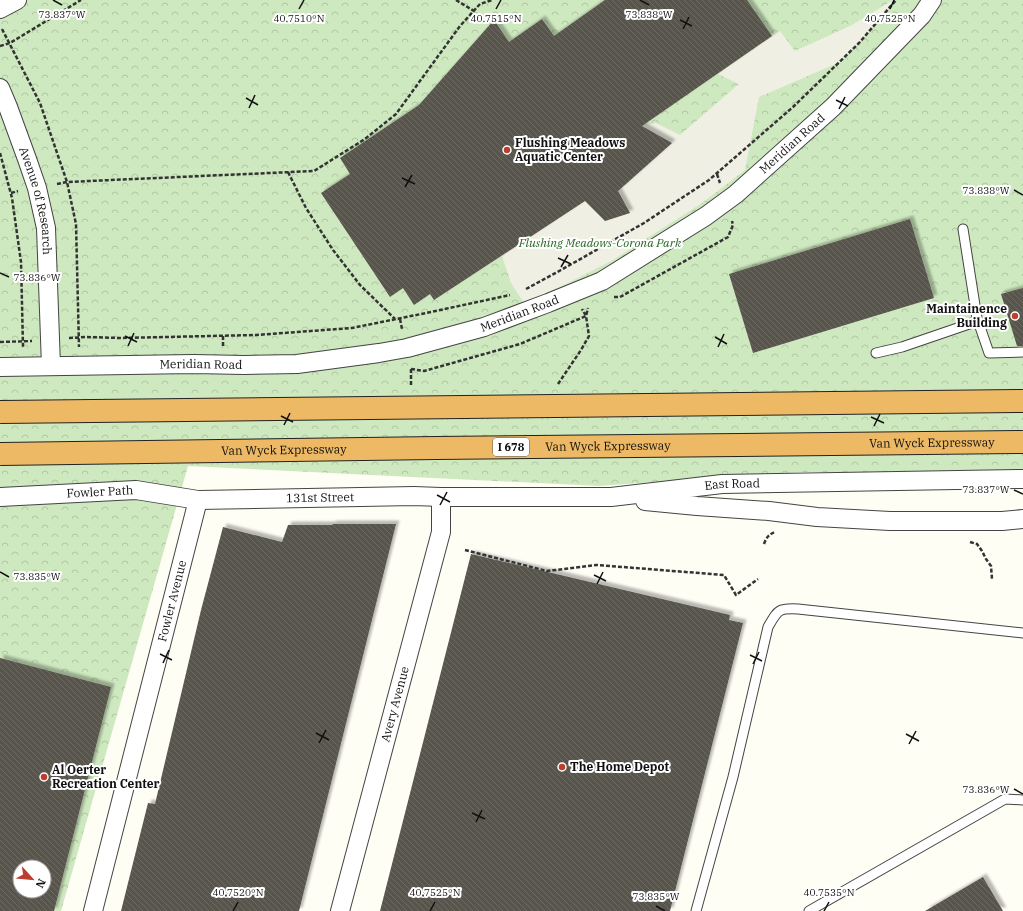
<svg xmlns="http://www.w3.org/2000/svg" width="1023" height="911" font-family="'IBM Plex Serif',serif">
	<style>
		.park { fill: url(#park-crowns); fill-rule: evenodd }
		.plaza { fill: #f0efe3 }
		.building { fill: url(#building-back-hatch); fill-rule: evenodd; filter: url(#shadow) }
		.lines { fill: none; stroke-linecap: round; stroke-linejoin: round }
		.lane-casing { stroke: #444; stroke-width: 11 }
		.street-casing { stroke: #444; stroke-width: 20 }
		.path { stroke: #333; stroke-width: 2.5; stroke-dasharray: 4 2; stroke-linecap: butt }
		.lane { stroke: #fff; stroke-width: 9 }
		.street { stroke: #fff; stroke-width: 18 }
		.highway-bridge-casing { stroke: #222; stroke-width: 24; stroke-linecap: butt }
		.highway-bridge { stroke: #eeb964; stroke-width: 22 }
		.ticks { fill: none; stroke: #111; stroke-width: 1.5 }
		.poi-dot { fill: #bc3e2e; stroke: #fff; stroke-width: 1.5 }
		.labels { text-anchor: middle; stroke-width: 4; stroke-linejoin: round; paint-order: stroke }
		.shield { fill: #fff; stroke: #585858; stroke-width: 1 }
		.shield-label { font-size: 11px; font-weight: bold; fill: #111 }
		.poi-label { font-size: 12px; font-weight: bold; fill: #111; stroke: #fff; text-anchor: start }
		.street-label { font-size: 12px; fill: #111; stroke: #fff }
		.park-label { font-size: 12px; font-style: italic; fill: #266723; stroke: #fff }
		.ticks-label { font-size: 10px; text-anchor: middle; fill: #111; stroke: #fff; stroke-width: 4; stroke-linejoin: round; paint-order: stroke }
	</style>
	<defs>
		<pattern id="park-crowns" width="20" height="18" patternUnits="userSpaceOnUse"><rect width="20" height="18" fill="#cee9bf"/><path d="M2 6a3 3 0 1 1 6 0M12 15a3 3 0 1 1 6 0" fill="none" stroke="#b0c7a3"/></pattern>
		<pattern id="building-back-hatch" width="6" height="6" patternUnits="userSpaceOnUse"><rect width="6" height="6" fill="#59544d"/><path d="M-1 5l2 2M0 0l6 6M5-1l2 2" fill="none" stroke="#6c6862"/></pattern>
		<filter id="shadow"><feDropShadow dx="3.5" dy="-3.5" stdDeviation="1" flood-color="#0004"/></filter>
	</defs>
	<rect width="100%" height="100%" fill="#fefef5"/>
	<path class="park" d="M 0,0 L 1023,0 L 1023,472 L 802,472 L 599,486 L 188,466 L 61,911 L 0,911 ZM 20,867 L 44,867 L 44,891 L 20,891 Z"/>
	<path class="plaza" d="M 893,0 L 896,0 L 859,43 L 840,62 L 759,97 L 745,170 L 702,203 L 613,260 L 568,283 L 524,303 L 511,283 L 502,256 L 585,201 L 605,221 L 630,213 L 618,191 L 672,143 L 642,126 L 656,123 L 680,135 L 739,84 L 718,74 L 780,31 L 795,51 L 852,25 Z"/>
	<path class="building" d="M 605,0 L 747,0 L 772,36 L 642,126 L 672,143 L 618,191 L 630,213 L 605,221 L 585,201 L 434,300 L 430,294 L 414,305 L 403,288 L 390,297 L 321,193 L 350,174 L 340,158 L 419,105 L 494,20 L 509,42 L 542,19 L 554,36 Z
		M 910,219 L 934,298 L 753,353 L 729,274 Z
		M 1023,288 L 1023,346 L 1017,346 L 1001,294 Z
		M 333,524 L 396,524 L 299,911 L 121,911 L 148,803 L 155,804 L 201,610 L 223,527 L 282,542 L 288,525 L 332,525 Z
		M 471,554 L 730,615 L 729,620 L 743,623 L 670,911 L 380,911 Z
		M 0,658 L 111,687 L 54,911 L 0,911 ZM 20,867 L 44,867 L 44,891 L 20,891 Z
		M 983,877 L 1003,911 L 925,911 Z"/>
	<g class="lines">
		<g class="lane-casing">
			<path id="lane" d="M 963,229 L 977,318 L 989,353 L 1023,352
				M 876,353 L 902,347 L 978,321
				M 696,911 L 733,777 L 768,627 C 778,610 778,608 798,609 L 1023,633
				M 809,911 L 1005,799 L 1023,800"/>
		</g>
		<g class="street-casing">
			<g id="street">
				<path d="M 0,9 L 17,0"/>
				<path id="s1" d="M 0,88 L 8,107 L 27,159 L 37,188 L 46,228 L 51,366"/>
				<path id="s2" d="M 0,367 L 193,364 L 244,365 L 297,364 L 379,353 L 407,348 L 484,327 L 548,303 L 602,281 L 706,216 L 736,194 L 833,107 L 922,15 L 932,0"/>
				<path id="s3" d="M 0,497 L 136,490 L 198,500 L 414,496 L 441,497 L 611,497 L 722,484 L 1023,479"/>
				<path d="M 645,501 L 697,506 L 769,511 L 817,517 L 890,521 L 1002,521 L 1023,519"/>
				<path id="s4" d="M 93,911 L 198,500"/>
				<path id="s5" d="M 340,911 L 441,532 L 441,497"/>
			</g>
		</g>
		<path class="path" d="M 456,0 L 474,11
			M 2,29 L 40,103 L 67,182 L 76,224 L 79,347
			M 0,46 L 10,43 L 81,0
			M 0,153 L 12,198 L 21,262 L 23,347
			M 288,172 L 306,208 L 333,250 L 360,285 L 395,319
			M 717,174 L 720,183
			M 57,184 L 67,182 L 314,171 L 365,139 L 396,114 L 460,26 L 480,4 L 492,0
			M 11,193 L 18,191
			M 526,289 L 561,270 L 644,223 L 709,180 L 793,107 L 859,43 L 896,0
			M 614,297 L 620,297 L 728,237 L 733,225 L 732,221
			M 400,319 L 402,329
			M 69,338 L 86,337 L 121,338 L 256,335 L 352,328 L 426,313 L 510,295
			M 0,342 L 32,341
			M 223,346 L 223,336
			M 411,369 L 424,371 L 520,344 L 586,316 L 588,308
			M 411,369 L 411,386
			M 558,384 L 581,350 L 589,336 L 586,316 L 582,309
			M 970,542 L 977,544 L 982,551 L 986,559 L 991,566 L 992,579
			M 764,544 C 766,538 769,534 775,532
			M 465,550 L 547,571 L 597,565 L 724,575 L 736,595 L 758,579"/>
		<use href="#lane" class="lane"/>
		<use href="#street" class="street"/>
		<g class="highway-bridge-casing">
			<g id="highway-bridge">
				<path d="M 0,412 L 1023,401"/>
				<path id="s6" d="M 0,454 L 436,448 L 1023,442"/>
			</g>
		</g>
		<use href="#highway-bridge" class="highway-bridge"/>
	</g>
	<path class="ticks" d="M 53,0 L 62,5M 640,0 L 649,5M 299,9 L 304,0M 496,9 L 501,0M 890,9 L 894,0M 680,20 L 692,26M 683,29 L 689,17M 246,98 L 258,105M 836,100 L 848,106M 249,108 L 255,95M 839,109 L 845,97M 402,178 L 415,184M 405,187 L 412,175M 1014,190 L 1023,195M 558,258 L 571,264M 561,267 L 568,255M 0,273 L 9,277M 125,336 L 137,342M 715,337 L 727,344M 128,346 L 134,333M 718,347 L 724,334M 281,416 L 293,422M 871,417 L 884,423M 284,425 L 290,413M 874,426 L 880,414M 1014,490 L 1023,494M 437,495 L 450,502M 440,505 L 447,492M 0,572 L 9,577M 594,575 L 606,581M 597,584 L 603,572M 160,654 L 172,660M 750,655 L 762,661M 163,663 L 169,650M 753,664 L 759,652M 316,733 L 329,740M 906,734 L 919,741M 319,743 L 326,730M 909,744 L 916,731M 1014,789 L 1023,794M 472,813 L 485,819M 476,822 L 482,810M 656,906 L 665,911M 233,911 L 238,902M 430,911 L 435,902M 824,911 L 829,902"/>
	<g class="poi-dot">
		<circle cx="507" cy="150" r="4"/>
		<circle cx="1015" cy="316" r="4"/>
		<circle cx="562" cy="767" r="4"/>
		<circle cx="44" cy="777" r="4"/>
	</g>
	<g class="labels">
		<rect class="shield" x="493" y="438" width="36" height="18" rx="3"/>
		<g class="shield-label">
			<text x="511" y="451">I 678</text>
		</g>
		<g class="poi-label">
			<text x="515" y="147">Flushing Meadows<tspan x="515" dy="14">Aquatic Center</tspan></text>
			<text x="1007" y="313" text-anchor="end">Maintainence<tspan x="1007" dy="14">Building</tspan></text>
			<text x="570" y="771">The Home Depot</text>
			<text x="52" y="774">Al Oerter<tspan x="52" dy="14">Recreation Center</tspan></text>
		</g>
		<g class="street-label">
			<text dy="4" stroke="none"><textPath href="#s2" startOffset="850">Meridian Road</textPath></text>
			<text dy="4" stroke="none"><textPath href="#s1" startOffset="119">Avenue of Research</textPath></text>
			<text dy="4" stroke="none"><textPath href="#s2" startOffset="526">Meridian Road</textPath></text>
			<text dy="4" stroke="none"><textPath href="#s2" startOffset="201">Meridian Road</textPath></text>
			<text dy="4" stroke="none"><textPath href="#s6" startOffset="932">Van Wyck Expressway</textPath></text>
			<text dy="4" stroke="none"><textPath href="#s6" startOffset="608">Van Wyck Expressway</textPath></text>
			<text dy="4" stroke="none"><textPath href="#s6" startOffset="284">Van Wyck Expressway</textPath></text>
			<text dy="4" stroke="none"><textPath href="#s3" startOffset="734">East Road</textPath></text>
			<text dy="4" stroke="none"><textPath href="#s3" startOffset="100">Fowler Path</textPath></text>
			<text dy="4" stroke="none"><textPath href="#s3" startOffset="321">131st Street</textPath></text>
			<text dy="4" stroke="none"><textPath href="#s4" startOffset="320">Fowler Avenue</textPath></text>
			<text dy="4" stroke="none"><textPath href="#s5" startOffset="214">Avery Avenue</textPath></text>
		</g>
		<g class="park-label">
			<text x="600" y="247">Flushing Meadows-Corona Park</text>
		</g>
	</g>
	<g class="ticks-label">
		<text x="62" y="18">73.837°W</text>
		<text x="649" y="18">73.838°W</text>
		<text x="299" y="22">40.7510°N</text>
		<text x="496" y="22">40.7515°N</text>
		<text x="890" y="22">40.7525°N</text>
		<text x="986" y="194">73.838°W</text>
		<text x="37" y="281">73.836°W</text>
		<text x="986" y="493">73.837°W</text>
		<text x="37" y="580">73.835°W</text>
		<text x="986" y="793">73.836°W</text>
		<text x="238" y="896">40.7520°N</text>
		<text x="435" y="896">40.7525°N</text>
		<text x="829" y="896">40.7535°N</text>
		<text x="656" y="900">73.835°W</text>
	</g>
	<g transform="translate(32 879) rotate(117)"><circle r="19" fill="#ffffff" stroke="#a0a0a0"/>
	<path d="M0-3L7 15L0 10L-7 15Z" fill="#bc3e2e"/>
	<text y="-6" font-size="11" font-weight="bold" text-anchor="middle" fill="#111111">N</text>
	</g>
</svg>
